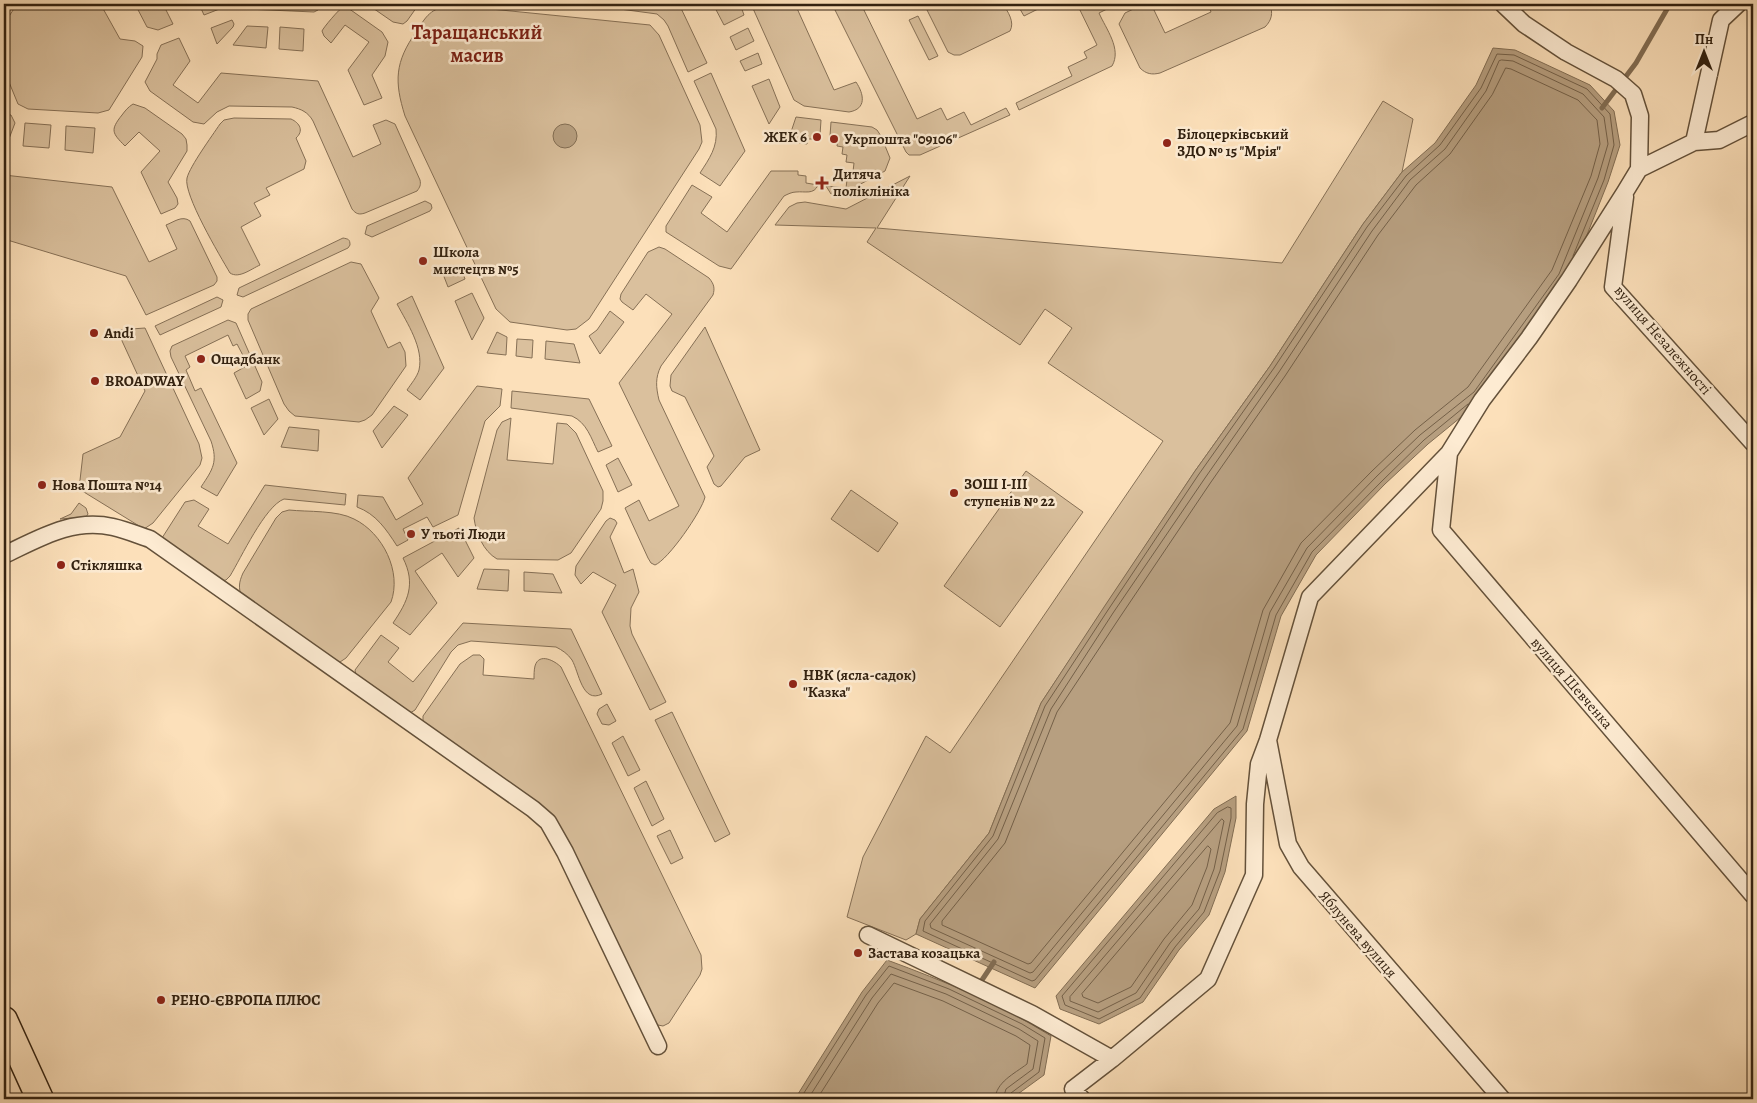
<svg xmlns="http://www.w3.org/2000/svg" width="1757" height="1103" font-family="Alegreya,serif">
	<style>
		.green { fill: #dac09d; stroke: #867056 }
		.water { fill: #b79f80; stroke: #826d53 }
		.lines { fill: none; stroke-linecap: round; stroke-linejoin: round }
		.shore { stroke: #746048; stroke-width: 1 }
		.stream { stroke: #826d53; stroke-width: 5 }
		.minor-casing { stroke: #64513a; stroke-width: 19 }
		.primary-casing { stroke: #322110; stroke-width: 29 }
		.minor { stroke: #fdebd2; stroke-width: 16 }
		.primary { stroke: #fce0ba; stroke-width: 26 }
		.poi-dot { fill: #8f2418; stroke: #fdebd2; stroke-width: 2 }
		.labels { text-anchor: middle; stroke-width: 5; stroke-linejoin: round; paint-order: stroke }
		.poi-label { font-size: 15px; font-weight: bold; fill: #322110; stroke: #fdebd2; text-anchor: start }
		.street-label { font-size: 15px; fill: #322110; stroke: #fdebd2 }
		.district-label { font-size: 20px; font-weight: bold; fill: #7a1f14; stroke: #fdebd2 }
	</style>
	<rect width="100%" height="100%" fill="#fce0ba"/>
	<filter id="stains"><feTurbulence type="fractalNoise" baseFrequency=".004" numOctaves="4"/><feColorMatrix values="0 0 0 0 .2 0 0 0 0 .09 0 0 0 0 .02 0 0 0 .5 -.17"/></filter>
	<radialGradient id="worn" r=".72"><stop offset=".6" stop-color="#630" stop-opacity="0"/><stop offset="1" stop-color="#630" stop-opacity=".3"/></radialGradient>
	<path class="green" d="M 17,4 L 103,4 L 101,5 L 120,39 L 135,41 L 143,46 L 142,57 L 109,110 L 98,113 L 28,109 L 18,104 L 4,70 L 4,24 Z
		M 135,4 L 163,4 L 173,24 L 158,30 L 147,27 Z
		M 199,4 L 219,4 L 222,8 L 204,15 Z
		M 239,4 L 323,4 L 318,10 L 314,12 L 246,9 Z
		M 367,4 L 419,4 L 407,21 L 403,24 L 393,22 Z
		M 590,4 L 679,4 L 707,63 L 688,72 L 668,26 L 664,20 L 657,14 L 590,5 Z
		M 713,4 L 740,4 L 744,15 L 724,25 Z
		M 751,4 L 795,4 L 834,90 L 856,82 C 864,94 867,109 849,112 L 804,106 L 794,100 Z
		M 832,4 L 861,4 L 917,119 L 941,108 L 947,120 L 964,112 L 971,125 L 1006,108 L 1010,115 L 920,155 L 909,155 L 906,152 Z
		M 924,4 L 1003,4 C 1008,12 1015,22 1010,31 L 960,55 L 954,55 L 948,52 Z
		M 1017,4 L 1035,4 L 1038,9 L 1024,16 Z
		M 1077,4 L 1117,4 L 1099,13 C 1106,29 1122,49 1112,66 L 1019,110 L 1016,103 L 1072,76 L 1068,67 L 1087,58 L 1084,52 L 1097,45 Z
		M 1144,4 L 1161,4 L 1153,8 L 1165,33 L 1211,12 L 1208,4 L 1270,4 C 1273,13 1272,20 1265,27 L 1160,73 C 1152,75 1146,74 1140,68 L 1119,24 L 1125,13 Z
		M 451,5 L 650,25 L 659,35 L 700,125 L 702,142 L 699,149 L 589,319 L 576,329 L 567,330 L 510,322 L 496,309 L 405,116 C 394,81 395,62 416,32 C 427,15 430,9 451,5 Z
		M 343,7 L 348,8 L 382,32 L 388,42 L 385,56 L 372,75 L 382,98 L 364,105 L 348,70 L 369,42 L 345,25 L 331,43 L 324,36 L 322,31 C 323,28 340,8 343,7 Z
		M 918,16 L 938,56 L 929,60 L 909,20 Z
		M 232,20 L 234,24 L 233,27 L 217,44 L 211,28 Z
		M 247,26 L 268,27 L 266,48 L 233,45 Z
		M 280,27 L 304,29 L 303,51 L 279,49 Z
		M 748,28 L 754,41 L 736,50 L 730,37 Z
		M 179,38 L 190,61 L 173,85 L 198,103 L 221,73 L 318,81 L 353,157 L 381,144 L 373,125 L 386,120 L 395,124 L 420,180 C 421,185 420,187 417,191 L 365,213 C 359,215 356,214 352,209 L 313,121 C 308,112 301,109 292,107 L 229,106 L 217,112 L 204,124 L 193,122 L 150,91 L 145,82 L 157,59 L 157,54 L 161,45 Z
		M 758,53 L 762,64 L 745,71 L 740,61 Z
		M 711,73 L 745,151 L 720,186 L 700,173 C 709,159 718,147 716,129 L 694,81 Z
		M 769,79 L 780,107 L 769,124 L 752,86 Z
		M 1383,101 L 1413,119 L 1402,172 L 1363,224 L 1270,366 L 1195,471 L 1041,703 L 989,833 L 920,919 L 916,934 L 906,940 L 847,917 L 863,857 L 926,736 L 950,753 L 1163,441 L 1048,363 L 1072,328 L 1045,309 L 1020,345 L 867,242 L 876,228 L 775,225 L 789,207 L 797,203 L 805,202 L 846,209 L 910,176 L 877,228 L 1282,263 Z
		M 133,104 L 145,108 L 182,134 L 186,139 L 187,145 L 187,151 L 168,182 L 177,198 L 178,204 L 175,208 L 161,214 L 141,172 L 160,151 L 139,132 L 125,146 C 112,133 110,130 122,115 C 125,111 128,107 133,104 Z
		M 5,114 L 11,115 L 15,123 L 7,144 L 4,137 L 4,115 Z
		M 796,117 L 821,120 L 820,135 L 815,134 L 814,139 L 808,139 L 807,144 L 788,141 Z
		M 234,118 L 291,119 C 300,123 304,131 296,138 L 306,161 L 304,169 L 266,188 L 270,195 L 254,203 L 261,216 L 241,227 L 260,265 C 251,269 239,279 230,273 C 220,256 183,194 187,178 C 190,166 212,136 220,124 L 224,120 Z
		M 831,122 L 872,127 L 877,130 L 881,136 L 890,158 L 885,171 L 840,195 L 831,194 L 826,186 L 846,188 L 847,180 L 852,180 L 854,163 L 846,162 L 847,155 L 842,154 L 843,147 L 837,146 L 838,137 L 830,136 Z
		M 25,123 L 51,125 L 49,148 L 23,146 Z
		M 66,126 L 95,128 L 93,153 L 65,150 Z
		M 771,171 L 798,171 L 798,175 L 806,176 L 806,183 L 818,185 C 814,195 805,191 796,192 C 792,192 788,194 784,196 L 731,269 L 719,266 L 666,232 L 666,226 L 692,185 L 712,197 L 701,213 L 727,232 Z
		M 4,175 L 112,187 L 149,262 L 177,249 L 166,225 C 174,222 182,215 190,221 L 217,277 L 217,281 L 214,285 L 146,315 L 126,276 L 4,239 Z
		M 425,201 L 431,204 L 432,208 L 430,211 L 372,237 L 365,234 L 367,226 Z
		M 343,238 C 348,239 350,239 350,245 L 348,248 L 243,297 L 237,295 L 239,288 Z
		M 659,247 L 665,249 L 709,278 C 714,284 715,288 713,295 L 661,366 C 655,378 656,387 659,400 L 705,497 C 702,511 668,560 655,565 L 651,563 L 648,558 L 625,508 L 639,500 L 649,521 L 679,506 L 619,383 L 672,314 L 646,294 L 633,310 L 622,302 L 620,299 L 621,294 L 648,252 Z
		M 351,262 L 361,264 L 379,298 L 371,311 L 388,348 L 400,342 L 405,352 L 406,366 L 372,415 L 365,420 L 359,422 L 295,416 L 289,411 L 284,404 L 248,320 L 248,314 L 251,309 Z
		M 460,266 L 465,279 L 448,287 L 443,274 Z
		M 472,293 L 484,318 L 472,340 L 455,301 Z
		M 412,296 L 444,368 L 420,400 L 407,390 C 411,384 417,377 419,370 C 424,348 407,323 397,304 Z
		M 217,297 L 223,300 L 221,307 L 160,335 L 155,326 Z
		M 610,311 L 624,322 L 600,354 L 589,336 L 597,330 Z
		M 228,320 L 236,323 L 262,382 L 260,391 L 246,399 L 234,373 L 248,365 L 237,344 L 233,346 L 228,335 L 185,356 L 190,367 L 186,370 L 195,391 L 201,388 L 237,463 L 217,496 L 201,487 C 213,469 218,462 211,441 L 171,357 L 170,351 L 172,346 Z
		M 705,327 L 760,450 L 745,457 L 721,486 L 718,487 L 714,484 L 707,467 L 714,456 L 685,397 L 672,391 L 670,386 L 671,375 Z
		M 145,328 L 199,444 L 202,458 L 200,465 L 153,523 L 144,529 L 79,489 L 83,454 L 120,437 L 145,391 L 117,330 Z
		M 497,332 L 507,337 L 506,355 L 487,353 Z
		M 517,339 L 533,340 L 532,358 L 516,356 Z
		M 546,341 L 574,344 L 580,363 L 545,359 Z
		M 477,386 L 502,389 L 500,406 L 485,421 L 458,515 L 433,527 L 427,517 L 403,529 L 408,540 L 397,546 C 386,529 376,514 357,507 L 358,495 L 383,497 L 396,520 L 423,504 L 408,478 Z
		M 512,391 L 589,399 L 612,446 L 598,452 C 591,438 587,423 572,416 L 511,408 Z
		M 269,399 L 278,419 L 264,435 L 251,408 Z
		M 394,406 L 408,415 L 382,448 L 373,431 Z
		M 511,418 L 507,460 L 553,464 L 557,423 L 567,424 L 576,433 L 603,491 L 603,501 L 601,509 L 571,553 L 558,560 L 497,559 C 483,551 476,533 474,518 L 497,430 L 502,422 Z
		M 289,427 L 319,430 L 318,451 L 281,447 Z
		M 618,458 L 632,485 L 618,492 L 606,465 Z
		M 1026,471 L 1083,512 L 1000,627 L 944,586 Z
		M 265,485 L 346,494 L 345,505 L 284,499 C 265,506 241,558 230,576 L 226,580 L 221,581 L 162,538 L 185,502 L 194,500 L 209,509 L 198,526 L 228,544 Z
		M 851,490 L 898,523 L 878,552 L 831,519 Z
		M 79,503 L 86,508 L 88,514 L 86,517 L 60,519 L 71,514 Z
		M 289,510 C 308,512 337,510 354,519 C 383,533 402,572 391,602 L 346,658 L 340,662 L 335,662 L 242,597 C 238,588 239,582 243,573 L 276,518 L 282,512 Z
		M 610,518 L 615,520 L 617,523 L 610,537 L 624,573 L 633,569 L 639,592 L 631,608 L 630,626 L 632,634 L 666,702 L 650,710 L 602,612 L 616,585 L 593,572 L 581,584 L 575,575 L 576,566 L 606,521 Z
		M 459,528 L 474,558 L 458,577 L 442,553 L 415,571 L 437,603 L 410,635 L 393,623 C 408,601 416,584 403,558 Z
		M 484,569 L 509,570 L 508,591 L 477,589 Z
		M 524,572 L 553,574 L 562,593 L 524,591 Z
		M 463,623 L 571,629 L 602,694 C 582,704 579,672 572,660 C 568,654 562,650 556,647 L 471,641 L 458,645 L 451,652 L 415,710 L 410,713 L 356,675 L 355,670 L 381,635 L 399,648 L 388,662 L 413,682 Z
		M 473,655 L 480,655 L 484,659 L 483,675 L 534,679 C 534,675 534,670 535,666 C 539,652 555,661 561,667 L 701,955 L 702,969 L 700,975 L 669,1023 L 663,1026 L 653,1024 L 564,833 L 558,825 L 423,723 L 423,716 L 460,664 Z
		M 607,704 L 616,721 L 609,725 L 602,724 L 597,714 L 599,709 Z
		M 672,712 L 730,834 L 715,842 L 655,720 Z
		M 623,736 L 640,770 L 628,776 L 612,743 Z
		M 646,781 L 664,819 L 652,826 L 634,788 Z
		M 670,830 L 683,858 L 671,864 L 657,836 Z"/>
	<path class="water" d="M 1493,48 L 1515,50 L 1590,85 L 1614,111 L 1620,145 L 1608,182 L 1569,280 L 1482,400 L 1428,444 L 1385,484 L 1316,555 L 1281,616 L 1247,731 L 1035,988 L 916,934 L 920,919 L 989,833 L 1041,703 L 1104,607 L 1195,471 L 1270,366 L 1363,224 L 1402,172 L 1435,143 L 1476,85 Z
		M553 136a12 12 0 1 1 24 0a12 12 0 1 1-24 0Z
		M 1236,796 L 1236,818 L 1225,872 L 1209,915 L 1179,950 L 1143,1002 L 1099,1024 L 1060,1009 L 1056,996 L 1214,809 Z
		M 887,960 C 944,981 1000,1004 1051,1036 L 1044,1075 L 1011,1099 L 788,1099 L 798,1094 L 862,992 Z"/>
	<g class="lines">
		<path class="shore" d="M 1502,60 L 1513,61 L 1583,94 L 1604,117 L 1608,144 L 1598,178 L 1559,274 L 1474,392 L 1420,435 L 1377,476 L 1307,548 L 1270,612 L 1237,726 L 1033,972 L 1030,973 L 931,928 L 930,924 L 998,839 L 1051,709 L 1113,613 L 1205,478 L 1279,372 L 1372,231 L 1410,180 L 1445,149 L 1486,91 L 1499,61 Z
			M 1506,68 L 1511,69 L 1578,100 L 1597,120 L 1600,144 L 1591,176 L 1552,270 L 1468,387 L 1415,430 L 1372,471 L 1301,543 L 1263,610 L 1230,723 L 1031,963 L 1028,964 L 942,925 L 942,921 L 1005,843 L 1057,712 L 1120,617 L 1211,482 L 1285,376 L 1378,235 L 1416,185 L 1450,154 L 1492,95 Z
			M 1468,404 L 1424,440 L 1382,481 L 1312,552 L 1276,615 L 1243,729 L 1035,980 L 1032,981 L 923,931 L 925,921 L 993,836 L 1045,706 L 1108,610 L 1199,474 L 1274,368 L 1367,227 L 1406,176 L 1440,145 L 1481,88 L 1497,54 L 1514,55 L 1587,89 L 1610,114 L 1614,145 L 1604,180 L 1573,256
			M 1228,807 L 1231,808 L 1231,818 L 1220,871 L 1204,912 L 1175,947 L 1140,998 L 1099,1019 L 1065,1005 L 1062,996 L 1217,813 Z
			M 1222,819 L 1224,821 L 1214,869 L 1199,909 L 1170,943 L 1136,993 L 1098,1012 L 1070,1001 L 1070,997 Z
			M 1208,846 L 1211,849 L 1207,867 L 1192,905 L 1164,939 L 1131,987 L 1098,1003 L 1083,997 L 1082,994 Z
			M 798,1099 L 802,1096 L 866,995 L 889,966 L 949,989 L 1022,1024 L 1045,1038 L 1039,1072 L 1011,1093 L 1009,1099
			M 808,1099 L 872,998 L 891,974 L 946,994 L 1019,1029 L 1038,1041 L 1033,1069 L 1006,1089 L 1003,1099
			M 817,1099 L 878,1003 L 894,983 L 943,1001 L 1016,1036 L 1030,1045 L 1027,1064 C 1014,1074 996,1082 995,1099"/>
		<path class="stream" d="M 1602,108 L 1636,63 L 1670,4
			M 978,986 L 994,962"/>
		<g class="minor-casing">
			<path id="minor" d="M 1694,142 L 1721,20 L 1738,4
				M 1639,169 L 1694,142 L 1719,140 L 1753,123
				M 1625,197 L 1613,287 L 1753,443
				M 1449,453 L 1441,530 L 1753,895
				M 4,555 C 40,538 72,518 113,527 C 126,530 138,535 150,539 L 533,809 L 548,822 L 565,852 L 658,1046
				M 1268,740 L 1288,844 L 1301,867 L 1502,1099
				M 868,935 L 1032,1014 L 1112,1059 L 1208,979 L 1254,875 L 1255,804 L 1259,764 L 1268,740 L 1310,597 L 1449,453 L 1482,400 L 1529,338 L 1569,280 L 1625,192 L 1639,169 L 1640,116 L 1633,94 L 1616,79 L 1566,52 L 1524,24 L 1503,4
				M 1082,1099 L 1073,1089 L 1112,1059"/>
		</g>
		<g class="primary-casing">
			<path id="primary" d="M 4,1020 L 40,1099"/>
		</g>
		<use href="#minor" class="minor"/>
		<use href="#primary" class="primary"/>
	</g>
	<g class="poi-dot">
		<circle cx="817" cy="137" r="5"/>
		<circle cx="834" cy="139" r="5"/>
		<circle cx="1167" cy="143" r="5"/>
		<path d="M819.5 175.5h5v5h5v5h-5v5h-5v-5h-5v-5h5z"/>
		<circle cx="423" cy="261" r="5"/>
		<circle cx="94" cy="333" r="5"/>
		<circle cx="201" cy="359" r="5"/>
		<circle cx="95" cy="381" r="5"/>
		<circle cx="42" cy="485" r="5"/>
		<circle cx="954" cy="493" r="5"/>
		<circle cx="411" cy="534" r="5"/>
		<circle cx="61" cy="565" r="5"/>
		<circle cx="793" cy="684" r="5"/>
		<circle cx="858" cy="953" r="5"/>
		<circle cx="161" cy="1000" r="5"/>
	</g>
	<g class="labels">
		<g class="poi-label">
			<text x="1177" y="139">Білоцерківський<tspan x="1177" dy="17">ЗДО № 15 "Мрія"</tspan></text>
			<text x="807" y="142" text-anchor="end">ЖЕК 6</text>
			<text x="844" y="144">Укрпошта "09106"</text>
			<text x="833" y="179">Дитяча<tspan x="833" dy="17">поліклініка</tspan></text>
			<text x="433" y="257">Школа<tspan x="433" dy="17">мистецтв №5</tspan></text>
			<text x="104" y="338">Andi</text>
			<text x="211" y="364">Ощадбанк</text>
			<text x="105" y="386">BROADWAY</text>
			<text x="964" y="489">ЗОШ І-ІІІ<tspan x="964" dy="17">ступенів № 22</tspan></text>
			<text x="52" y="490">Нова Пошта №14</text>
			<text x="421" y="539">У тьоті Люди</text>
			<text x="71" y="570">Стікляшка</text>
			<text x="803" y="680">НВК (ясла-садок)<tspan x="803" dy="17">"Казка"</tspan></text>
			<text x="868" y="958">Застава козацька</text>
			<text x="171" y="1005">РЕНО-ЄВРОПА ПЛЮС</text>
		</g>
		<g class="street-label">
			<text transform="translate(1663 340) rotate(49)" y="5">вулиця Незалежності</text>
			<text transform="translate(1572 683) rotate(49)" y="5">вулиця Шевченка</text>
			<text transform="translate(1358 934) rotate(49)" y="5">Яблунева вулиця</text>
		</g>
		<g class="district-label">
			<text x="477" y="39">Таращанський<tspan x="477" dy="23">масив</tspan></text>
		</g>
	</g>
	<rect width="1757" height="1103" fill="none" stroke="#fce0ba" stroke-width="20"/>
	<rect x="5" y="5" width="1747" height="1093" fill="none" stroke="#322110" stroke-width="2.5"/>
	<rect x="10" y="10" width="1737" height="1083" fill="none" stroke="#322110"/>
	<g transform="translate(1704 52)" stroke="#fdebd2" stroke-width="4" paint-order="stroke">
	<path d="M0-4L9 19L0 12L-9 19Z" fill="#322110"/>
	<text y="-8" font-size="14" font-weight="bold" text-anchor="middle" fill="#322110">Пн</text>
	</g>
	<rect width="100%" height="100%" filter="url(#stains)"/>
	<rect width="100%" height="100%" fill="url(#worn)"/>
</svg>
